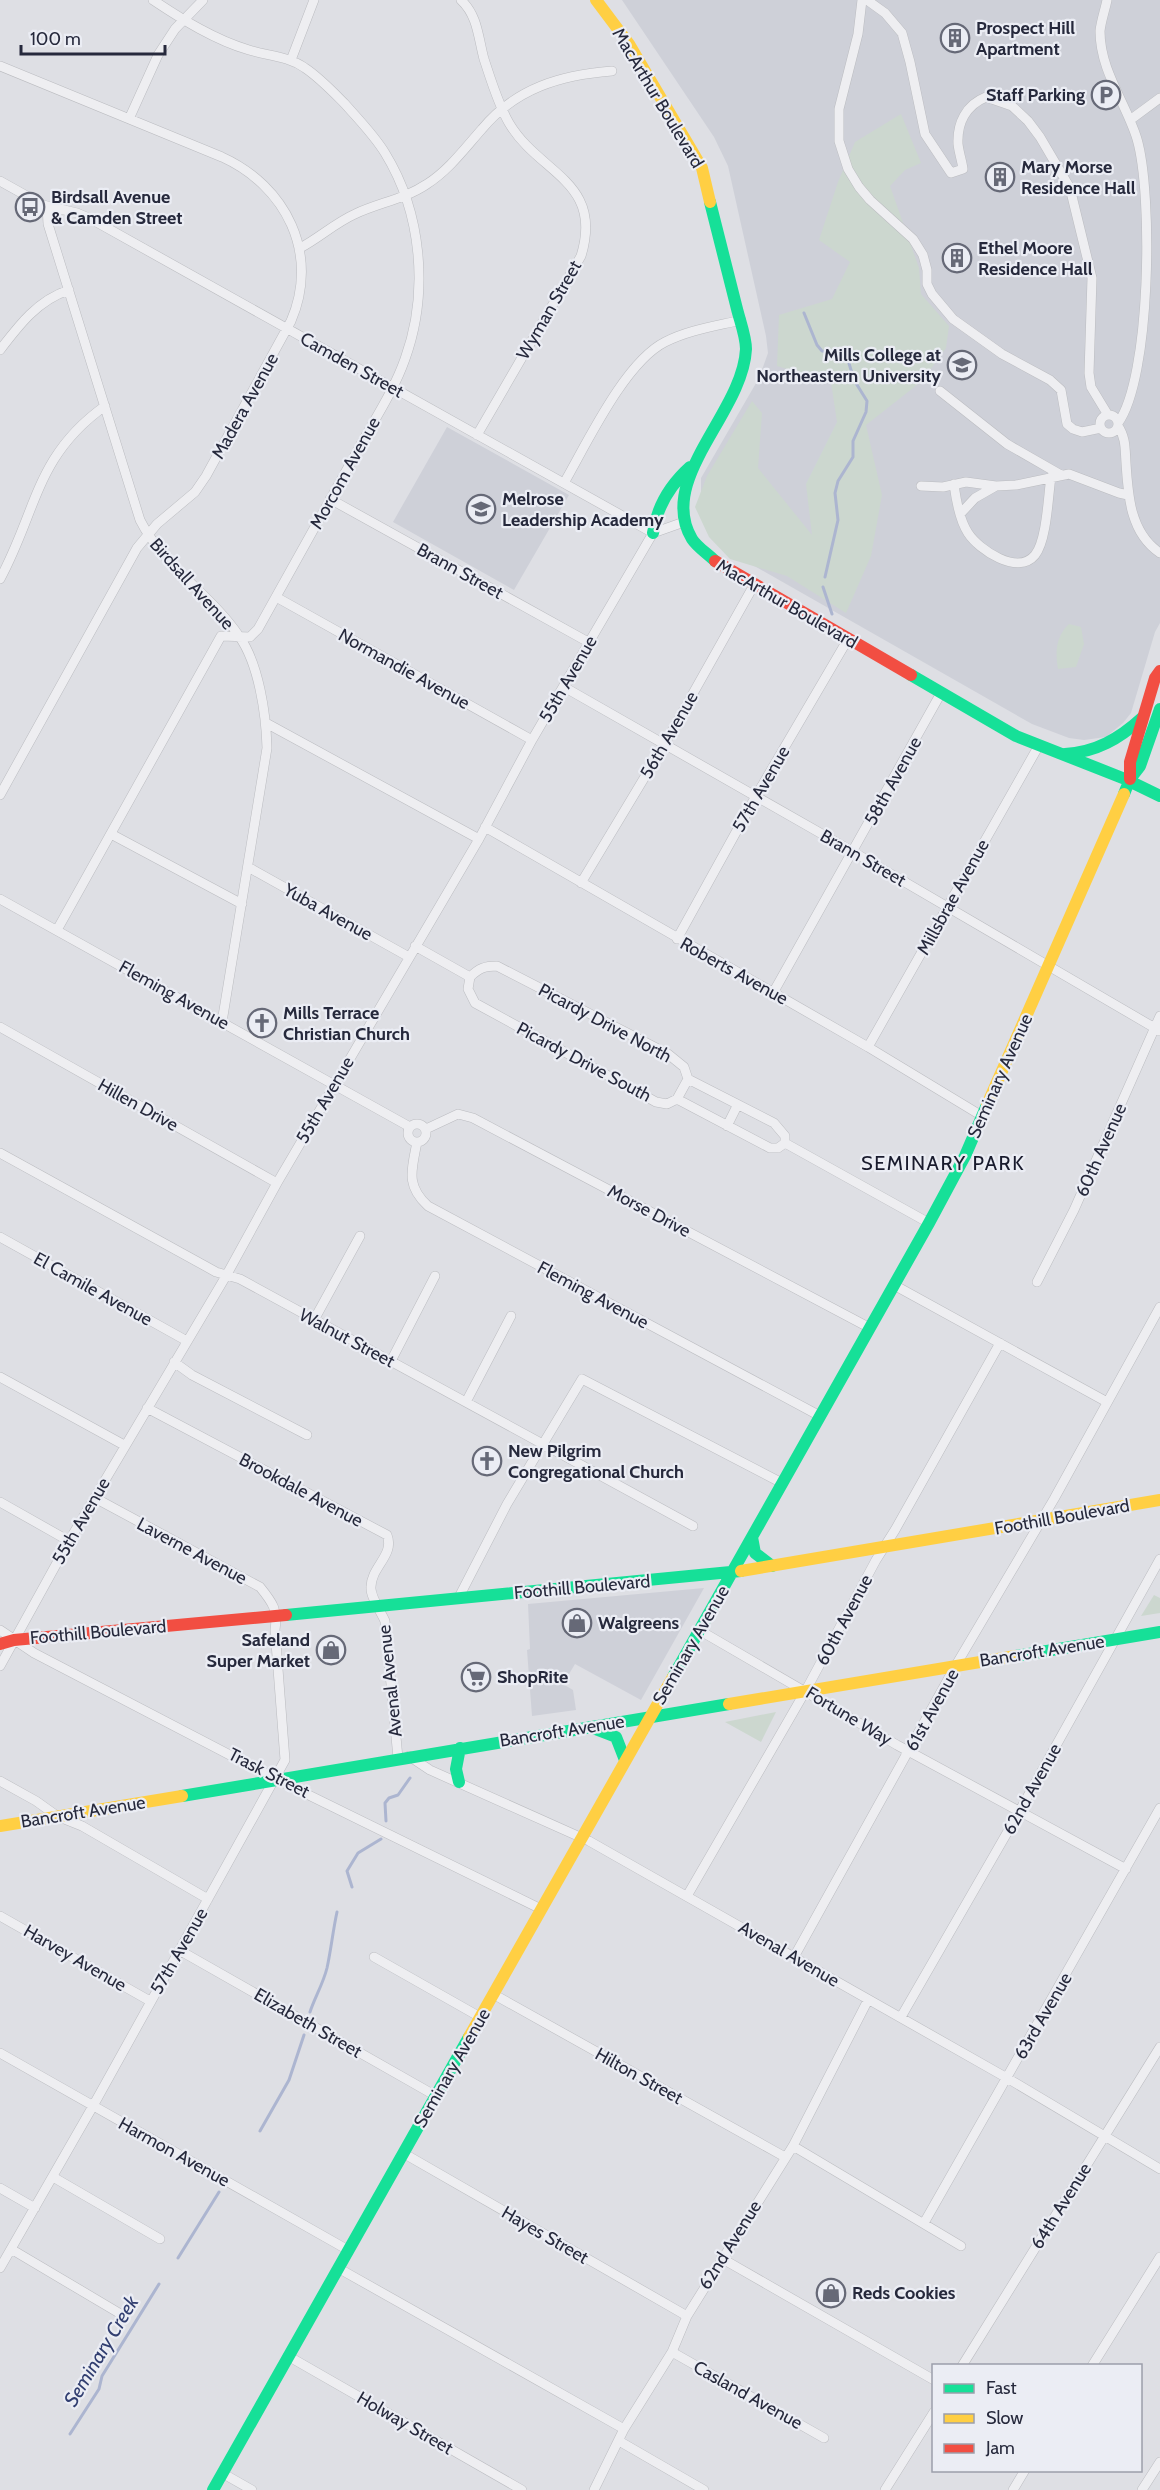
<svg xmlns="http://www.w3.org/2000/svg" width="1160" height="2490" font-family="Cabin,sans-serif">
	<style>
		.built { fill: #ced0d8 }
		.green { fill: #ccd7cf }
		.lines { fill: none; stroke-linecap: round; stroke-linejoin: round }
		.stream { stroke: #acb5d0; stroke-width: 3 }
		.street-casing { stroke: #bbbcc0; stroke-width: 10 }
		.street { stroke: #eeeef1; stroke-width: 9 }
		.fast { stroke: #16e098; stroke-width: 12 }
		.slow { stroke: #ffcf43; stroke-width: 12 }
		.jam { stroke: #f24e42; stroke-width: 12 }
		.labels { text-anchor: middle; stroke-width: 4.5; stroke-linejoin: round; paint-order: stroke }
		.poi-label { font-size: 18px; font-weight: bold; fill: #26293c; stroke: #ebedf4; text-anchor: start }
		.street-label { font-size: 18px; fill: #26293c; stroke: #ebedf4 }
		.neighbourhood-label { font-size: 20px; letter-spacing: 1.5px; fill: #191b2d; stroke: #ebedf4 }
		.water-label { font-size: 20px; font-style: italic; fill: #313e70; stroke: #ebedf4 }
	</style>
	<rect width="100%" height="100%" fill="#dedfe4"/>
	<path class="built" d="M 622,0 L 1160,0 L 1160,623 L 1155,632 L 1131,713 L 1123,723 L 1106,737 L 1084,740 L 1069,738 L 1032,724 L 744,560 L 701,508 L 701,478 L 759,378 L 768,353 L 766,336 L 728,166 L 714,137 Z
		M 447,427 L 569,495 L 514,590 L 393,522 Z
		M 704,1588 L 641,1700 L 575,1664 L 563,1684 L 573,1690 L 576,1710 L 532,1716 L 527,1650 L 530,1649 L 528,1604 Z"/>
	<path class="green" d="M 901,114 L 921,163 L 905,170 L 890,186 L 919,268 L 921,294 L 949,326 L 946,348 L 922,381 L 866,425 L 882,495 L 871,556 L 846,613 L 787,576 L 730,559 L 709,537 L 695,507 L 707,476 L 752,401 L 762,413 L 758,468 L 812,535 L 806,484 L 837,422 L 831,382 L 777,366 L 779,315 L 832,299 L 850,262 L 819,240 L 838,182 L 855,142 Z
		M 1069,624 L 1081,627 L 1084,644 L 1076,667 L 1058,669 C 1055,652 1056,636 1069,624 Z
		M 1154,1595 L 1160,1598 L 1160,1613 L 1141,1616 Z
		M 776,1712 L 761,1742 L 725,1722 Z"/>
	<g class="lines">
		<path class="stream" d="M 804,313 L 817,345 L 822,351 L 839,353 L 848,360 L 854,380 L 867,401 L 866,412 L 853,441 L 853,457 L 838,481 L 835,493 L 838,520 L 825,577
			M 823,587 L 832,614
			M 386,1821 L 385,1803 L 389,1798 L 398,1795 L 410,1778
			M 352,1887 L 347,1871 L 358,1853 L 381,1839
			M 310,2012 C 315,1997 323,1984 327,1968 C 331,1950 333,1930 337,1912
			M 260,2131 L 289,2080 L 304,2035
			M 178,2258 L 219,2192
			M 70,2434 L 99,2389 L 102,2376 L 159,2284"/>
		<g class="street-casing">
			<path id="street" d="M 461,0 C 478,16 478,37 484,59 C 491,80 498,104 509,123 C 539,174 604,181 581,256 L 477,435
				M 862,0 L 858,34 L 839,109 L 839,141 L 848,169 L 859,187 L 870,200 L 913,239 L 923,255 L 927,270 L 927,284 L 932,294 L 953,319 L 1002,354 L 1050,380 L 1061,390 L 1067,424 L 1073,429 L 1082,432 L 1101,428
				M 867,0 L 885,13 L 902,33 L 910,62 L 925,134 L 951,173 L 963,169 C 962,161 959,153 958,144 C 957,123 966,105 986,97 L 1012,106 L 1028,121 L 1040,137 L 1070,188 L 1092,278 L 1089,373 L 1091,387 L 1108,415
				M 1107,0 C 1105,10 1101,21 1100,31 C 1100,71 1126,103 1137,139 C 1153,194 1151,378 1118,423
				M 291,60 L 314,0
				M 0,66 L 222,157 C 286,186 320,254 291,321 L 206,476 L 195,492 L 157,524 L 137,548 L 0,795
				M 129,119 L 158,55 L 175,29 L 203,0
				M 1130,120 L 1160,98
				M 0,181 L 43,205 L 77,213 L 91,219 L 653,533
				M 47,206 L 48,224 L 140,520 C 165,569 210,593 239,636 C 259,664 266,714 267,748 L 222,1022
				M 300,248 C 319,238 335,223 355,214 C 378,203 405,199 427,184 C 449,170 465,148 482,129 C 516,88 561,75 612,71
				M 0,350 C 19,325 38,300 69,290
				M 940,391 L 1007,444 L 1061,475
				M1100 424a9 9 0 1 1 18 0a9 9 0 1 1-18 0Z
				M 1118,426 C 1126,438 1125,449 1126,463 C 1128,495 1130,533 1160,553
				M 564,483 C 587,443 625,362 665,342 C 688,330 716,326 741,320
				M 954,484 C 956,500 959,519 968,533 C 979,550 1018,576 1035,555 C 1047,540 1048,496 1051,477
				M 921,486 L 943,487 L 966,482 L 996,486 L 1016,485 L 1069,474 L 1119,493 L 1128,495
				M 330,499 L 590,643
				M 961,513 L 975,498 L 996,486
				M 0,579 C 37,511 35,456 105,406
				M 276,597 L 532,740
				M 564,687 L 843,846 L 1160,1031
				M 266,723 L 479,839
				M 485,827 L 868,1047 L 982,1116
				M 111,834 L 242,904
				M 248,867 L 409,957
				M 581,883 L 664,745 L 754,585
				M 0,899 L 410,1127
				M 57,930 L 221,636 L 250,637 L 258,629 C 290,571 323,513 355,455 C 372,423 393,393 405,359 C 429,293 422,213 385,153 C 374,135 359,120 345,104 C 333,92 320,78 305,68 C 288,56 268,56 249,50 C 215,40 183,20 153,0
				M 677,939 L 756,796 L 848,639
				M 415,946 L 470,977
				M 470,977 L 468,989 L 475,1003 L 656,1102 L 667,1104 L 677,1099 L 770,1148 L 778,1148 L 785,1143
				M 470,977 C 479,968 485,966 497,966 L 668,1054 L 684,1067 L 688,1079 L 774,1123 L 785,1136 L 785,1143
				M 773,993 L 941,693
				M 0,1027 L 277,1183
				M 868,1047 L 1038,747
				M 677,1099 L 688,1079
				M408 1133a9 9 0 1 1 18 0a9 9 0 1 1-18 0Z
				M 727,1126 L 737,1106
				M 426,1129 L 458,1114 L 473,1118 L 870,1328
				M 417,1142 C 412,1169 405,1185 428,1206 L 820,1416
				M 785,1143 L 929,1223
				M 0,1153 L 216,1272 L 240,1279 L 693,1526
				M 0,1237 L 187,1341
				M 1037,1282 L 1074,1210 L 1160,1016
				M 894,1285 L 1107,1402
				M 314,1320 L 360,1236
				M 391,1361 L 435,1276
				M 174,1362 L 192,1375 L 307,1435
				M 0,1377 L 124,1445
				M 466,1402 L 511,1316
				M 147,1408 L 387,1535 C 395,1555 371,1567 371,1587 C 370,1596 381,1612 385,1621 L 398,1758
				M 0,1502 L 69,1541
				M 459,1597 L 507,1504 L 582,1379 L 782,1483
				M 0,1630 L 34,1653 L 276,1779 L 541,1909
				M 699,1630 L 897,1745 L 1126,1869
				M 0,1666 L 69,1541 L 226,1276 L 277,1183 L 479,839 L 532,740 L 653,533 L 684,522
				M 409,1756 L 430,1770 L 589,1841 L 1007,2078 L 1160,2169
				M 0,1781 L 36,1801 L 57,1816 L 82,1826 L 208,1899
				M 687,1896 L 806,1690 L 876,1560 L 895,1530 L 1000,1343
				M 0,1916 L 150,2001
				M 179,1950 L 436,2096
				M 374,1957 L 480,2017
				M 794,1957 L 956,1665 L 1054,1499 L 1160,1307
				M 493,1994 L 785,2157
				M 901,2017 L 1019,1812 L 1160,1559
				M 0,2053 L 348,2250
				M 793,2146 L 961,2246
				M 403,2153 L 687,2316
				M 53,2177 L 160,2239
				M 0,2188 L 35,2208
				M 924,2223 L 1160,1808
				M 11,2249 L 124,2316
				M 721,2258 L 934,2380
				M 0,2268 L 93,2106 L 285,1760 L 275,1630 C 278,1610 273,1603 260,1587 L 95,1498
				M 338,2268 L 624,2429
				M 672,2352 L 824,2438
				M 288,2356 L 522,2490
				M 962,2366 L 1160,2047
				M 1092,2366 L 1160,2257
				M 619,2441 L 704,2490
				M 222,2473 L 252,2490
				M 594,2490 L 624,2429 L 672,2352 L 687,2316 L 793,2146 L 868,2000
				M 885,2490 L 934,2412
				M 1013,2490 L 1025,2470
				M 1142,2490 L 1160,2462"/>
		</g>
		<use href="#street" class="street"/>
		<path class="fast" d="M 710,202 C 719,238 728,273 737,309 C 740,321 746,337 746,349 C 743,413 656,479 692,539 C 697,547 708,554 715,561
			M 653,533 C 657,506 670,485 690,467
			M 911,675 L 1016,736 L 1125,779 L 1160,796
			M 1065,754 C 1096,752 1119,739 1142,718
			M 1124,794 L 1130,779 L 1140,766 L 1160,709
			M 752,1537 L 755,1553 L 772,1566
			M 286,1615 L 741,1571
			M 1016,1656 L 1160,1632
			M 673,1677 L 929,1223 L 965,1156 L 987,1105
			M 590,1727 L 616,1737 L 625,1760
			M 459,1782 L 456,1769 L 460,1748
			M 182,1796 L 729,1704
			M 213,2490 L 469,2037"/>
		<path class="slow" d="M 596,0 L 629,44 L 702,168 L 710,202
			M 987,1105 L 1124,794
			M 741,1571 L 1160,1500
			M 729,1704 L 1016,1656
			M 0,1826 L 182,1796
			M 469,2037 L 673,1677"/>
		<path class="jam" d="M 715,561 L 911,675
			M 1130,779 L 1130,762 L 1155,678 L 1160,671
			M 0,1644 L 14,1640 L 286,1615"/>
	</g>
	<defs>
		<g id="building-ring" transform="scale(1.5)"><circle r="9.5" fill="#ebedf4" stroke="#666977" stroke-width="1.5"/><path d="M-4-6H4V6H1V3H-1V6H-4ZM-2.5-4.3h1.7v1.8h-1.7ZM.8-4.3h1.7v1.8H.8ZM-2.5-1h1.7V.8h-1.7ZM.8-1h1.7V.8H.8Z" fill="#666977"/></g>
		<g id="parking-ring" transform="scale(1.5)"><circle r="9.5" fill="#ebedf4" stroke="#666977" stroke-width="1.5"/><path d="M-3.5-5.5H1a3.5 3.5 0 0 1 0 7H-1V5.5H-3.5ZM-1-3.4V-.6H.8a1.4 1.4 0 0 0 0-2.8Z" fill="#666977"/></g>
		<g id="bus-ring" transform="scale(1.5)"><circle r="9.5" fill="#ebedf4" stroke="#666977" stroke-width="1.5"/><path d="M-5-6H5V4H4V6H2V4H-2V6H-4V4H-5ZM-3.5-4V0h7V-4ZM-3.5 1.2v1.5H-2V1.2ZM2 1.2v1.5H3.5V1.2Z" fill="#666977"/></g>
		<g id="university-ring" transform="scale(1.5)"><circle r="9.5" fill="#ebedf4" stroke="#666977" stroke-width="1.5"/><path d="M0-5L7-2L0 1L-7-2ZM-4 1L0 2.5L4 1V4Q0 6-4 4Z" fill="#666977"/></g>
		<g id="school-ring" transform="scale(1.5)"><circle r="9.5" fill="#ebedf4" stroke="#666977" stroke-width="1.5"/><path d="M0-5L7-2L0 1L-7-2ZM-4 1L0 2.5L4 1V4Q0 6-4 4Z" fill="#666977"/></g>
		<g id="church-ring" transform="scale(1.5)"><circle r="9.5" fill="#ebedf4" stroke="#666977" stroke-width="1.5"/><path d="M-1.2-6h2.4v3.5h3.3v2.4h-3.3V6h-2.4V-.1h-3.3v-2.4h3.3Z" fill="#666977"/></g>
		<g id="shop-ring" transform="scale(1.5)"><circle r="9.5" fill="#ebedf4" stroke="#666977" stroke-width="1.5"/><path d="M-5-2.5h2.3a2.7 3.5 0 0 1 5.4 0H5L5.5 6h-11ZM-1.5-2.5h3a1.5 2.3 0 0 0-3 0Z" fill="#666977"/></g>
		<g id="supermarket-ring" transform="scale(1.5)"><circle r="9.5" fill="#ebedf4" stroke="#666977" stroke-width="1.5"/><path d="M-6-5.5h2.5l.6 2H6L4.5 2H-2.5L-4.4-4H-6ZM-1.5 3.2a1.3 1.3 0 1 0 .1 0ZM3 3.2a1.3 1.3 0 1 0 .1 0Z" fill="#666977"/></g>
	</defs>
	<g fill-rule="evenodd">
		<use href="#building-ring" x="955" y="38"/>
		<use href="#parking-ring" x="1106" y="95"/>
		<use href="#building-ring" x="1000" y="177"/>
		<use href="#bus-ring" x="30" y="207"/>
		<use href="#building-ring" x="957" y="258"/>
		<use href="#university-ring" x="962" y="365"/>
		<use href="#school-ring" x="481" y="509"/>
		<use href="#church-ring" x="262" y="1023"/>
		<use href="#church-ring" x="487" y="1461"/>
		<use href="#shop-ring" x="577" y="1623"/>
		<use href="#shop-ring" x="331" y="1650"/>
		<use href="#supermarket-ring" x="476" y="1677"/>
		<use href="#shop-ring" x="831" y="2293"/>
	</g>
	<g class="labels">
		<g class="poi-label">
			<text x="976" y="34">Prospect Hill<tspan x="976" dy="21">Apartment</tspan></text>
			<text x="1085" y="101" text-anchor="end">Staff Parking</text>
			<text x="1021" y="173">Mary Morse<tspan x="1021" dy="21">Residence Hall</tspan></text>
			<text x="51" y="203">Birdsall Avenue<tspan x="51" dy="21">&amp; Camden Street</tspan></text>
			<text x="978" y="254">Ethel Moore<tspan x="978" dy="21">Residence Hall</tspan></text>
			<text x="941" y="361" text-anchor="end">Mills College at<tspan x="941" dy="21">Northeastern University</tspan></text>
			<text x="502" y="505">Melrose<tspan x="502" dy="21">Leadership Academy</tspan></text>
			<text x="283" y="1019">Mills Terrace<tspan x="283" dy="21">Christian Church</tspan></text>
			<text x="508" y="1457">New Pilgrim<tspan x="508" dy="21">Congregational Church</tspan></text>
			<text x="598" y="1629">Walgreens</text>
			<text x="310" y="1646" text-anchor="end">Safeland<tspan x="310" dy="21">Super Market</tspan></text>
			<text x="497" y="1683">ShopRite</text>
			<text x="852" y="2299">Reds Cookies</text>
		</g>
		<g class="street-label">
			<text transform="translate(658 98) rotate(59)" y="6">MacArthur Boulevard</text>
			<text transform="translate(549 310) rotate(-60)" y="6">Wyman Street</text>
			<text transform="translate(352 365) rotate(29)" y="6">Camden Street</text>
			<text transform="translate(245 406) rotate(-61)" y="6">Madera Avenue</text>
			<text transform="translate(345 473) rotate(-61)" y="6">Morcom Avenue</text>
			<text transform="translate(460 571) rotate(29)" y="6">Brann Street</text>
			<text transform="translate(192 584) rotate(48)" y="6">Birdsall Avenue</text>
			<text transform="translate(787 604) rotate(30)" y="6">MacArthur Boulevard</text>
			<text transform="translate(404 669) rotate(29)" y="6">Normandie Avenue</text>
			<text transform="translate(568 679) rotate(-60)" y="6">55th Avenue</text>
			<text transform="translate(669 735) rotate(-60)" y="6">56th Avenue</text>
			<text transform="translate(893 781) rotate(-61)" y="6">58th Avenue</text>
			<text transform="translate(761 789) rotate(-60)" y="6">57th Avenue</text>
			<text transform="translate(863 858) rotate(30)" y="6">Brann Street</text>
			<text transform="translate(953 897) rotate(-61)" y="6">Millsbrae Avenue</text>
			<text transform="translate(328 912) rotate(29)" y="6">Yuba Avenue</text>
			<text transform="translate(734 971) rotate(29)" y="6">Roberts Avenue</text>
			<text transform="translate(174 995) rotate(29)" y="6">Fleming Avenue</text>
			<text transform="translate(605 1023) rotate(28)" y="6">Picardy Drive North</text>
			<text transform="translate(584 1062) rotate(28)" y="6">Picardy Drive South</text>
			<text transform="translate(1000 1076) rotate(-66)" y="6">Seminary Avenue</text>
			<text transform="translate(325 1100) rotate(-60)" y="6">55th Avenue</text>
			<text transform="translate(138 1105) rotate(29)" y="6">Hillen Drive</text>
			<text transform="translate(1101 1150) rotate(-66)" y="6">60th Avenue</text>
			<text transform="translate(649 1211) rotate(28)" y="6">Morse Drive</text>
			<text transform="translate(93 1289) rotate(29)" y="6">El Camile Avenue</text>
			<text transform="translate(593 1295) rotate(28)" y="6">Fleming Avenue</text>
			<text transform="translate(347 1338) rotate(28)" y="6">Walnut Street</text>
			<text transform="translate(301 1490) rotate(28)" y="6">Brookdale Avenue</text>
			<text transform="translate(1062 1517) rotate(-10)" y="6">Foothill Boulevard</text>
			<text transform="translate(81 1521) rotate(-60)" y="6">55th Avenue</text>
			<text transform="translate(192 1551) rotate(28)" y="6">Laverne Avenue</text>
			<text transform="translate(582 1587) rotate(-5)" y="6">Foothill Boulevard</text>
			<text transform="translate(844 1620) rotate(-62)" y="6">60th Avenue</text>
			<text transform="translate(98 1632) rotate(-5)" y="6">Foothill Boulevard</text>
			<text transform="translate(691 1645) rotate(-60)" y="6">Seminary Avenue</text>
			<text transform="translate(1042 1651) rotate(-9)" y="6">Bancroft Avenue</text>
			<text transform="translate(390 1681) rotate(-96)" y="6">Avenal Avenue</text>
			<text transform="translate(932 1710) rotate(-61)" y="6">61st Avenue</text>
			<text transform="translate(849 1716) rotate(31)" y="6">Fortune Way</text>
			<text transform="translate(562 1731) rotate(-9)" y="6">Bancroft Avenue</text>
			<text transform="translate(269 1773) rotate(27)" y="6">Trask Street</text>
			<text transform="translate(1032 1789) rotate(-61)" y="6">62nd Avenue</text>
			<text transform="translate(83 1812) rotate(-9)" y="6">Bancroft Avenue</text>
			<text transform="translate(179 1951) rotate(-60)" y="6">57th Avenue</text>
			<text transform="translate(789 1954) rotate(30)" y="6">Avenal Avenue</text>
			<text transform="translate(75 1958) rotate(30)" y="6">Harvey Avenue</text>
			<text transform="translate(1043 2016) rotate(-60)" y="6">63rd Avenue</text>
			<text transform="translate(308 2023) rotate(30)" y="6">Elizabeth Street</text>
			<text transform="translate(452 2068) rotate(-60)" y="6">Seminary Avenue</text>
			<text transform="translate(639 2076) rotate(29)" y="6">Hilton Street</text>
			<text transform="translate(174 2152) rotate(29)" y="6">Harmon Avenue</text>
			<text transform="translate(1061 2206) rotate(-58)" y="6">64th Avenue</text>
			<text transform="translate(545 2235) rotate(30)" y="6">Hayes Street</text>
			<text transform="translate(730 2245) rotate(-58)" y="6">62nd Avenue</text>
			<text transform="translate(748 2395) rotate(29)" y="6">Casland Avenue</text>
			<text transform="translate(405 2423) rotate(30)" y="6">Holway Street</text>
		</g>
		<g class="neighbourhood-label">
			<text x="943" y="1170">SEMINARY PARK</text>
		</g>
		<g class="water-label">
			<text transform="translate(101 2351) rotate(-59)" y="7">Seminary Creek</text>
		</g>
	</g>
	<rect x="932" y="2364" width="210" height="108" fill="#ebedf4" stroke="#9c9faa" stroke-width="1.5"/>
	<rect x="944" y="2384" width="30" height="9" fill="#16e098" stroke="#9c9faa" stroke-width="1.5"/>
	<text x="986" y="2394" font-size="18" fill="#26293c">Fast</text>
	<rect x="944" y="2414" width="30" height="9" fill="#ffcf43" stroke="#9c9faa" stroke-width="1.5"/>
	<text x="986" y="2424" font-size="18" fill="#26293c">Slow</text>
	<rect x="944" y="2444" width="30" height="9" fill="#f24e42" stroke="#9c9faa" stroke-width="1.5"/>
	<text x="986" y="2454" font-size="18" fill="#26293c">Jam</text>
	<path d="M21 45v9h144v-9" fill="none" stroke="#26293c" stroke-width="3"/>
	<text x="30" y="45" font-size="18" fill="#26293c" stroke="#ebedf4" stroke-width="4.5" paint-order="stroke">100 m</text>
</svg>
